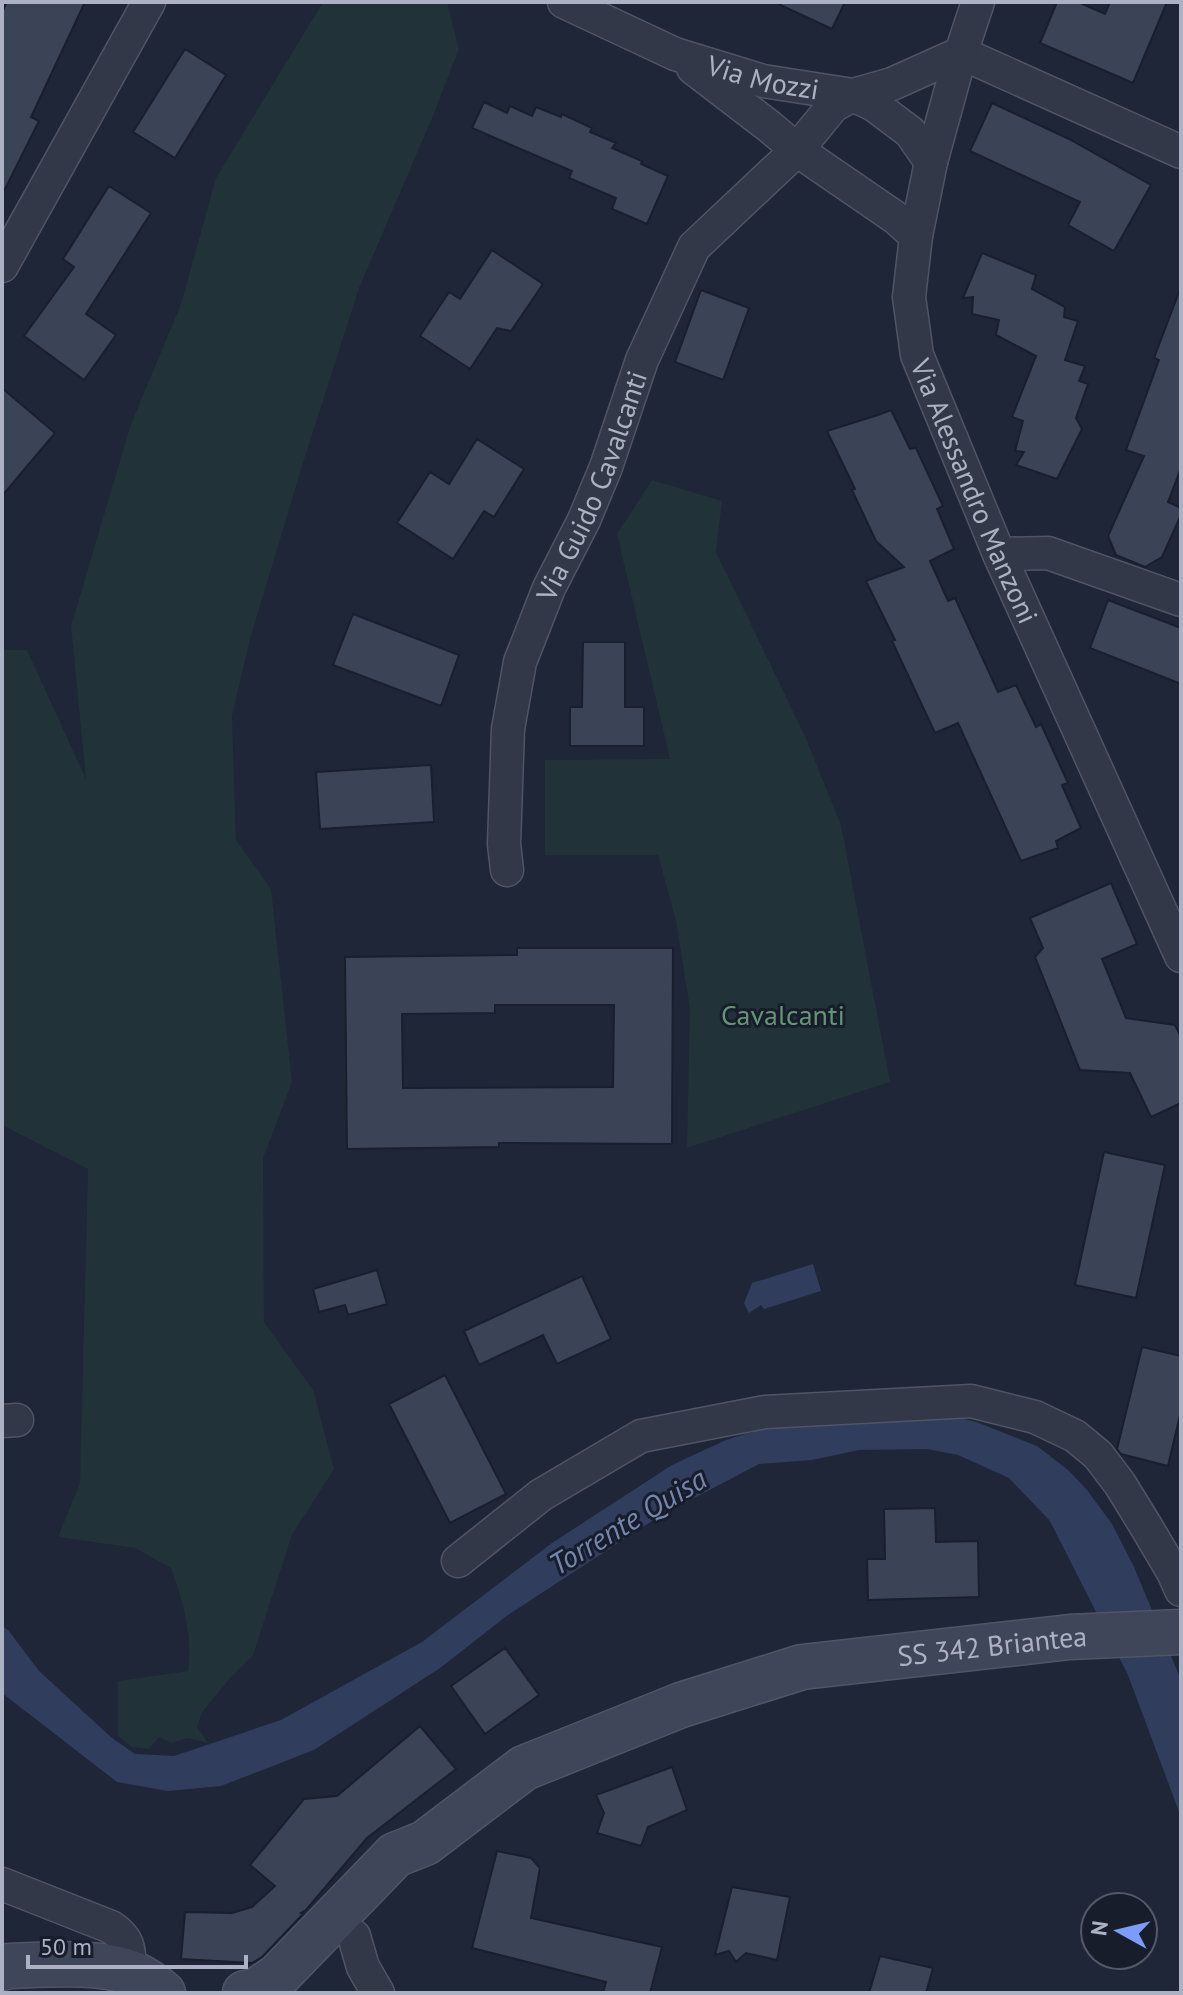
<svg xmlns="http://www.w3.org/2000/svg" width="1183" height="1995" font-family="'PT Sans',sans-serif">
	<style>
		.green { fill: #213238 }
		.water { fill: #303d5d }
		.building { fill: #3b4357; stroke: #1a1f2e; stroke-width: 2; fill-rule: evenodd }
		.lines { fill: none; stroke-linecap: round; stroke-linejoin: round }
		.minor-casing { stroke: #505565; stroke-width: 35 }
		.secondary-casing { stroke: #505565; stroke-width: 47 }
		.minor { stroke: #323847; stroke-width: 32 }
		.secondary { stroke: #40465a; stroke-width: 44 }
		.labels { text-anchor: middle; stroke-width: 6; stroke-linejoin: round; paint-order: stroke }
		.street-label { font-size: 28px; fill: #acb2c4; stroke: #181d2b }
		.park-label { font-size: 28px; fill: #649576; stroke: #181d2b }
		.water-label { font-size: 30px; font-style: italic; fill: #7485ae; stroke: #181d2b }
	</style>
	<rect width="100%" height="100%" fill="#1f2637"/>
	<path class="green" d="M 323,2 L 447,2 L 459,49 L 433,116 L 359,288 L 303,463 L 250,639 L 232,716 L 236,840 L 271,889 L 292,1082 L 263,1158 L 264,1322 L 313,1390 L 334,1469 L 292,1535 L 253,1655 L 231,1677 L 202,1712 L 197,1727 L 208,1743 L 188,1738 L 172,1743 L 159,1737 L 149,1749 L 132,1747 L 118,1736 L 118,1681 L 188,1671 C 193,1635 183,1601 171,1568 L 135,1548 L 58,1537 L 80,1483 L 88,1169 L 2,1125 L 2,650 L 27,650 L 86,779 L 71,626 L 131,424 L 181,304 L 216,178 Z
		M 652,480 L 722,501 L 716,552 L 805,736 L 841,825 L 890,1082 L 687,1148 L 690,1009 L 676,921 L 658,855 L 545,855 L 545,760 L 670,759 L 617,534 Z"/>
	<path class="water" d="M 813,1264 L 821,1291 L 764,1309 L 761,1305 L 749,1313 L 744,1303 L 752,1283 Z
		M 929,1408 L 979,1423 L 1037,1446 L 1068,1470 L 1087,1490 L 1112,1524 L 1134,1567 L 1181,1680 L 1181,1817 L 1128,1675 L 1050,1521 L 1009,1478 L 958,1455 L 927,1449 L 859,1450 L 812,1460 L 759,1464 L 658,1517 L 508,1615 L 440,1668 L 314,1750 L 221,1786 L 168,1791 L 117,1782 L 2,1693 L 2,1626 L 8,1630 L 39,1671 L 112,1738 L 135,1754 L 174,1756 L 281,1720 L 422,1642 L 552,1543 L 672,1465 L 726,1440 L 768,1427 Z"/>
	<path class="building" d="M 7,2 L 85,2 L 31,117 L 39,121 L 2,195 L 2,12 Z
		M 774,2 L 845,2 L 832,29 Z
		M 1057,2 L 1078,2 L 1105,14 L 1110,2 L 1167,2 L 1133,83 L 1040,43 Z
		M 185,49 L 226,75 L 175,158 L 133,132 Z
		M 484,102 L 507,113 L 510,106 L 532,116 L 536,107 L 561,117 L 562,114 L 592,128 L 590,132 L 616,143 L 612,148 L 642,161 L 641,164 L 668,176 L 647,224 L 612,209 L 616,198 L 569,178 L 572,171 L 472,128 Z
		M 992,103 L 1069,139 L 1151,185 L 1114,251 L 1068,225 L 1080,202 L 970,151 Z
		M 109,186 L 151,213 L 86,314 L 116,335 L 84,380 L 24,336 L 74,267 L 63,259 Z
		M 492,250 L 543,284 L 511,331 L 497,328 L 470,369 L 420,336 L 449,292 L 460,299 Z
		M 982,253 L 1036,275 L 1032,289 L 1065,307 L 1064,317 L 1078,321 L 1065,360 L 1085,366 L 1079,381 L 1088,384 L 1076,418 L 1082,429 L 1057,479 L 1016,465 L 1024,452 L 1015,451 L 1023,421 L 1012,417 L 1036,356 L 996,335 L 999,320 L 972,314 L 973,297 L 963,298 Z
		M 701,290 L 749,308 L 723,380 L 675,362 Z
		M 1179,292 L 1181,292 L 1181,468 L 1168,502 L 1181,508 L 1181,515 L 1162,557 L 1145,567 L 1116,555 L 1108,536 L 1144,456 L 1126,450 L 1159,360 L 1154,358 Z
		M 2,388 L 55,433 L 2,496 Z
		M 891,410 L 910,449 L 916,448 L 943,506 L 937,509 L 954,549 L 930,561 L 948,601 L 955,598 L 998,692 L 1016,685 L 1036,727 L 1041,724 L 1068,783 L 1062,785 L 1081,828 L 1056,841 L 1058,848 L 1021,861 L 958,723 L 935,733 L 892,641 L 895,640 L 866,581 L 904,567 L 876,541 L 852,490 L 855,489 L 827,431 L 878,415 Z
		M 477,439 L 524,469 L 494,517 L 484,511 L 453,559 L 397,523 L 430,472 L 449,484 Z
		M 1108,600 L 1181,628 L 1181,684 L 1090,648 Z
		M 353,614 L 459,655 L 441,706 L 333,665 Z
		M 583,642 L 625,642 L 625,707 L 644,707 L 644,746 L 570,746 L 570,707 L 582,707 Z
		M 431,765 L 434,822 L 320,829 L 316,772 Z
		M 1111,883 L 1137,944 L 1102,959 L 1126,1018 L 1175,1025 L 1181,1037 L 1181,1103 L 1151,1117 L 1130,1073 L 1080,1070 L 1035,957 L 1043,948 L 1030,918 Z
		M 517,948 L 673,948 L 672,1144 L 499,1143 L 499,1147 L 347,1149 L 345,957 L 517,955 ZM 495,1005 L 614,1005 L 613,1087 L 403,1088 L 402,1014 L 495,1013 Z
		M 1104,1152 L 1165,1165 L 1136,1298 L 1075,1285 Z
		M 377,1270 L 387,1304 L 348,1315 L 345,1305 L 319,1312 L 313,1289 Z
		M 582,1276 L 611,1339 L 557,1364 L 543,1335 L 479,1365 L 464,1331 Z
		M 1142,1347 L 1181,1356 L 1181,1411 L 1168,1466 L 1121,1454 L 1117,1449 Z
		M 445,1375 L 506,1494 L 450,1523 L 389,1404 Z
		M 935,1508 L 936,1542 L 978,1541 L 979,1597 L 868,1600 L 867,1559 L 885,1559 L 884,1509 Z
		M 505,1648 L 539,1695 L 485,1734 L 451,1686 Z
		M 420,1726 L 456,1769 L 367,1838 L 306,1910 L 301,1913 L 303,1914 L 262,1957 L 252,1963 L 181,1959 L 185,1912 L 232,1913 L 252,1907 L 275,1886 L 250,1865 L 304,1799 L 337,1796 Z
		M 672,1767 L 687,1810 L 648,1827 L 641,1846 L 597,1833 L 604,1813 L 596,1795 Z
		M 497,1851 L 531,1858 L 540,1868 L 531,1918 L 662,1947 L 650,1993 L 603,1993 L 606,1982 L 472,1948 Z
		M 732,1887 L 790,1897 L 777,1960 L 746,1953 L 736,1962 L 729,1951 L 715,1955 Z
		M 880,1956 L 933,1968 L 926,1993 L 869,1993 Z"/>
	<g class="lines">
		<g class="minor-casing">
			<g id="minor">
				<path id="s1" d="M 564,2 L 675,54 L 763,81 L 853,95 L 874,105 L 910,132 L 931,162"/>
				<path id="s2" d="M 978,2 L 961,53 L 931,162 L 916,236 L 909,297 L 917,355 L 999,554 L 1181,956"/>
				<path d="M 961,53 L 1181,152"/>
				<path d="M 693,68 L 770,127 L 797,150 L 896,218 L 916,236"/>
				<path d="M 2,266 L 149,2"/>
				<path d="M 999,554 L 1048,553 L 1181,600"/>
				<path id="s3" d="M 507,870 L 504,844 L 508,729 L 520,662 L 549,588 L 584,520 L 606,467 L 642,360 L 694,247 L 797,150 L 833,106 L 853,95 L 892,84 L 961,53"/>
				<path d="M 2,1421 L 17,1420"/>
				<path d="M 458,1561 L 541,1495 L 641,1436 L 765,1412 L 971,1401 L 1035,1417 L 1075,1436 L 1098,1455 L 1120,1484 L 1147,1528 L 1173,1572 L 1181,1590"/>
				<path d="M 2,1884 L 111,1927 C 131,1940 129,1951 130,1973"/>
				<path d="M 354,1936 L 363,1967 L 378,1993"/>
			</g>
		</g>
		<g class="secondary-casing">
			<g id="secondary">
				<path d="M 2,1968 L 9,1966 C 44,1965 98,1960 131,1973 C 143,1977 153,1985 163,1993"/>
				<path id="s4" d="M 245,1993 L 256,1991 L 278,1976 L 395,1855 L 425,1843 L 524,1768 L 681,1705 L 802,1667 L 1070,1637 L 1181,1632"/>
			</g>
		</g>
		<use href="#minor" class="minor"/>
		<use href="#secondary" class="secondary"/>
	</g>
	<g class="labels">
		<g class="street-label">
			<text dy="10" stroke="none"><textPath href="#s1" startOffset="214">Via Mozzi</textPath></text>
			<text dy="10" stroke="none"><textPath href="#s3" startOffset="400">Via Guido Cavalcanti</textPath></text>
			<text dy="10" stroke="none"><textPath href="#s2" startOffset="510">Via Alessandro Manzoni</textPath></text>
			<text dy="10" stroke="none"><textPath href="#s4" startOffset="850">SS 342 Briantea</textPath></text>
		</g>
		<g class="park-label">
			<text x="783" y="1025">Cavalcanti</text>
		</g>
		<g class="water-label">
			<text transform="translate(628 1522) rotate(-31)" y="10">Torrente Quisa</text>
		</g>
	</g>
	<rect width="1183" height="1995" fill="none" stroke="#acb2c4" stroke-width="8"/>
	<g transform="translate(1119 1931) rotate(278)"><circle r="38" fill="#181d2b" stroke="#535968" stroke-width="2"/>
	<path d="M0-6L14 30L0 20L-14 30Z" fill="#7c9bfa"/>
	<text y="-12" font-size="22" font-weight="bold" text-anchor="middle" fill="#acb2c4">N</text>
	</g>
	<path d="M28 1955v12h218v-12" fill="none" stroke="#acb2c4" stroke-width="4"/>
	<text x="40" y="1955" font-size="24" fill="#acb2c4" stroke="#181d2b" stroke-width="6" paint-order="stroke">50 m</text>
</svg>
